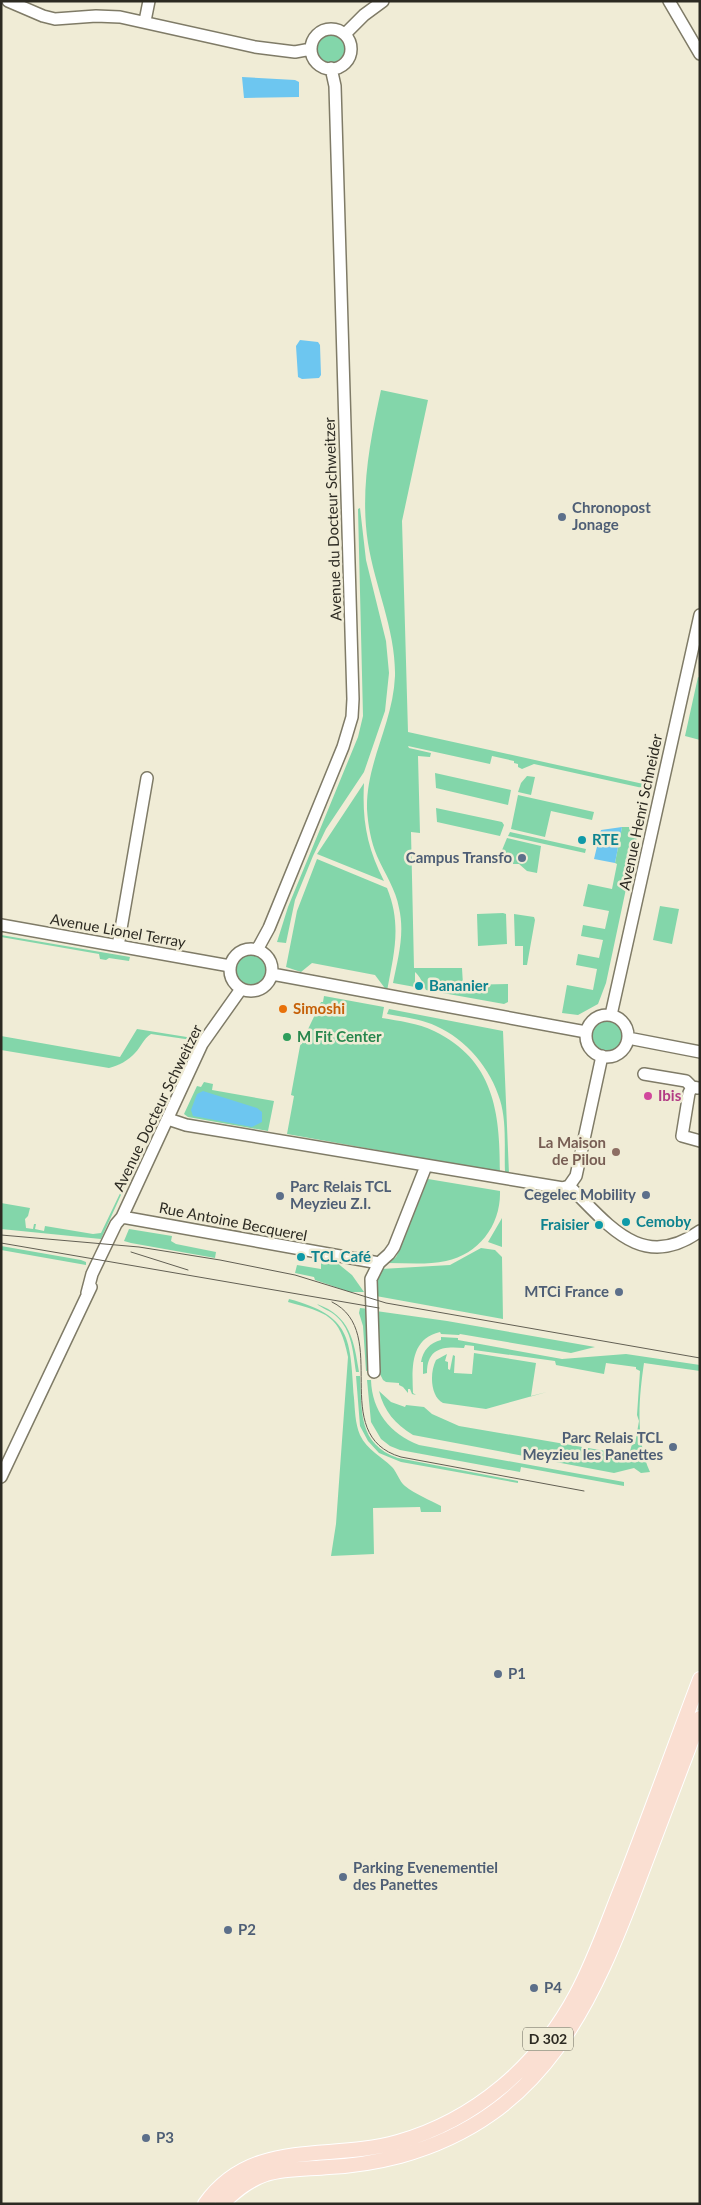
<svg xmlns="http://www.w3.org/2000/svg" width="701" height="2205" font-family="Lato,sans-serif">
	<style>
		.green { fill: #83d6aa }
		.water { fill: #6dc6f0 }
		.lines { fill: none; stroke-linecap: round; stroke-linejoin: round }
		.minor-casing { stroke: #7f7b67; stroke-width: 14 }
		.major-casing { stroke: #fff; stroke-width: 16 }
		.minor { stroke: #fff; stroke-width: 11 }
		.major { stroke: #fadfd2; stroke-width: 14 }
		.tram { stroke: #625f53; stroke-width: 1 }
		.service-dot { fill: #5c6f8a; stroke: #f0ecd6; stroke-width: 2 }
		.culture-dot { fill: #0f9aa8; stroke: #f0ecd6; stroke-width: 2 }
		.food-dot { fill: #e8710a; stroke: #f0ecd6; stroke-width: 2 }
		.leisure-dot { fill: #2e9e5b; stroke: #f0ecd6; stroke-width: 2 }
		.hotel-dot { fill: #d1479c; stroke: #f0ecd6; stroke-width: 2 }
		.education-dot { fill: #8d6e63; stroke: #f0ecd6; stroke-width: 2 }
		.labels { text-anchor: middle; stroke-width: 5; stroke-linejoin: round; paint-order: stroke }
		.shield { fill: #f0ecd6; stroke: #676458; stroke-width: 1 }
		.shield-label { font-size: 14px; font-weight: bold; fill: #2c2a22 }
		.service-label { font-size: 15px; font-weight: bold; fill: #4e5e75; stroke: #f0ecd6; text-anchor: start }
		.street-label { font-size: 15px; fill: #2c2a22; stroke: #f0ecd6 }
		.culture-label { font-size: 15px; font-weight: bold; fill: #0d838f; stroke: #f0ecd6; text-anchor: start }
		.food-label { font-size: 15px; font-weight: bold; fill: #c56008; stroke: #f0ecd6; text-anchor: start }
		.leisure-label { font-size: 15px; font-weight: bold; fill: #27864d; stroke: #f0ecd6; text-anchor: start }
		.hotel-label { font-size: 15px; font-weight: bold; fill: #b23c85; stroke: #f0ecd6; text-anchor: start }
		.education-label { font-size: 15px; font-weight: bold; fill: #785e54; stroke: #f0ecd6; text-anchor: end }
	</style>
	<rect width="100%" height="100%" fill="#f0ecd6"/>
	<path class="green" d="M314 48a16 16 0 1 1 32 0a16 16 0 1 1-32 0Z
		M 381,390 L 428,400 L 402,521 L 408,732 L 648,785 L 647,789 L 534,764 L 522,769 L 518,767 L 518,764 L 514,763 L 514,761 L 492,756 L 490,764 L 408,746 L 409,748 L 431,753 L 430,757 L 418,756 L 420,833 L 411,832 L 414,968 L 462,968 L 463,985 L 508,984 L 508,1002 L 504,1004 L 426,990 C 423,984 420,976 415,972 L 415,987 L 393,983 C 398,958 405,934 399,908 C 396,890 385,874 377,856 C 371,842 368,825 367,809 C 366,762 393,724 395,676 C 396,631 375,587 368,543 C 360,491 370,441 381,390 Z
		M 360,508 L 366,560 L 386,641 L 389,673 L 385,711 L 364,772 L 326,829 L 313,856 L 295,900 L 286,943 L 277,942 L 288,907 L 358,737 L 363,716 L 358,509 Z
		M 698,677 L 700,678 L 700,740 L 685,736 Z
		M 435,773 L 511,790 L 508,805 L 436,788 Z
		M 527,776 L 535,777 L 531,795 L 518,792 L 521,783 Z
		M 364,783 C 362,821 367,847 384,881 L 317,854 Z
		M 518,795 L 594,812 L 592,820 L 551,811 L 545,837 L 511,829 Z
		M 436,808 L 502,822 L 504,825 L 500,836 L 437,822 Z
		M 622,827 L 629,827 L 631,835 L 637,837 L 606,983 L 598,1004 L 578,1015 L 562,1013 L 567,985 L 593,990 L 597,969 L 576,965 L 578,954 L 599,958 L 603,940 L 581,936 L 583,925 L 605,929 L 609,911 L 583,906 L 588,884 L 612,889 L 617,864 L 615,863 Z
		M 510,832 L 586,849 L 585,853 L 508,836 Z
		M 507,838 L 541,846 L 537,873 L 527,871 L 519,864 L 513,864 L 513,858 L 507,854 L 500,855 Z
		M 317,859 L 387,888 C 402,925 394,953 387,991 L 375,975 L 312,963 L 301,972 L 286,967 L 297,911 Z
		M 660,906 L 679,909 L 672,944 L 653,940 Z
		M 503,913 L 506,914 L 507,944 L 478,946 L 477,914 Z
		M 514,914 L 534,917 L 535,920 L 527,965 L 523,965 L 523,946 L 515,946 Z
		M 1,935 L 130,957 L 129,961 L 109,958 L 106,960 L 100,959 L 99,954 L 1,937 Z
		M235 970a16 16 0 1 1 32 0a16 16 0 1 1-32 0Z
		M 324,996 L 384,1007 L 382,1018 C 399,1021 418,1023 434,1031 C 494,1060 500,1112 500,1172 L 287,1134 L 294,1096 L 291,1095 L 300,1046 L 321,1002 L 323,1002 Z
		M 389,1009 L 503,1031 L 509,1174 L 505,1173 C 504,1149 507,1123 500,1100 C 491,1069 466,1039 436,1026 C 421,1019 403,1017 387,1014 Z
		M591 1035a16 16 0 1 1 32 0a16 16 0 1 1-32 0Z
		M 137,1029 L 193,1038 L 192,1040 L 151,1034 C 143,1039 141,1047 135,1053 C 129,1060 118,1066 109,1068 L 1,1050 L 1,1036 L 120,1057 Z
		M 204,1082 L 213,1084 L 212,1090 L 274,1101 L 268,1131 L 188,1117 L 184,1114 L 197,1086 L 201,1087 Z
		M 127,1169 L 129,1170 L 128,1174 L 130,1175 L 101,1239 L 1,1229 L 1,1203 L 30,1208 L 28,1216 L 25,1219 L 26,1228 L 33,1229 L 34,1224 L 36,1224 L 35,1229 L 44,1231 L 45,1226 L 93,1234 L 101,1233 L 125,1183 Z
		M 428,1179 L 500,1191 C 501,1225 479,1254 446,1261 C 427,1265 407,1263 388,1263 L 396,1257 L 400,1249 Z
		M 502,1218 L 502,1247 L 488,1242 Z
		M 129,1229 L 172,1236 L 171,1241 L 176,1244 L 216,1252 L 215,1258 L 131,1243 L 124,1241 Z
		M 1,1246 L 81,1260 L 86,1262 L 86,1265 L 1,1250 Z
		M 481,1248 L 495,1250 L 502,1257 L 503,1319 L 376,1296 L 378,1273 L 381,1269 L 450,1265 Z
		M 336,1262 L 352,1275 L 364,1292 L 350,1292 L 315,1280 L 314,1277 L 295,1273 L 297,1265 L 321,1269 L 321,1263 Z
		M 289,1299 C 352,1316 350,1338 354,1398 C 355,1410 355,1423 360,1435 C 367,1450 381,1456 392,1467 C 397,1472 399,1481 405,1486 C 415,1494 430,1500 441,1506 L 441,1512 L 421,1512 L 420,1507 L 373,1508 L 374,1554 L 331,1556 L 336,1524 L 348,1357 C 340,1315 327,1313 288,1302 Z
		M 317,1304 C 350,1316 354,1340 359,1372 L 356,1372 C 353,1352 352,1330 336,1316 C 331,1311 321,1308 317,1304 Z
		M 360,1308 L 369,1309 L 370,1370 L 366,1371 L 363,1326 L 359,1313 Z
		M 376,1311 L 447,1321 L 595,1347 L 571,1353 L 460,1334 L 459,1335 L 441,1334 L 440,1332 C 410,1339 412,1368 413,1393 L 416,1395 L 412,1394 L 410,1389 L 408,1389 L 408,1393 L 403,1387 L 399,1385 L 399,1383 L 386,1382 L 383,1380 L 378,1370 Z
		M 441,1337 L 458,1338 L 458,1340 L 562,1359 L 626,1354 L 700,1365 L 700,1371 L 644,1363 C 639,1397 635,1440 650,1472 L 641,1473 L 634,1468 L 614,1473 L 413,1435 C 395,1424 384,1411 379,1391 L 391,1402 L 405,1407 L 406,1405 L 424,1407 L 432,1414 L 459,1426 L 629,1455 L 632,1444 L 635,1444 L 639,1421 L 637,1415 L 640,1371 L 636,1369 L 636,1367 L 606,1363 L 604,1374 L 556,1365 L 555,1361 L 474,1350 L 474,1346 L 465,1345 L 464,1348 C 443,1346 427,1348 427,1373 L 423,1374 L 423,1362 L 421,1362 C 423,1350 430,1343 441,1340 Z
		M 474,1353 L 536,1363 L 531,1396 L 547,1392 L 486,1409 L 443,1403 C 431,1397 429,1374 436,1360 L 447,1354 L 445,1361 L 448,1362 L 448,1369 L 450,1370 L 453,1355 L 455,1356 L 454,1373 L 472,1374 Z
		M 356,1376 L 360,1376 C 362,1412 358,1444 398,1458 L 518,1481 L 518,1483 L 401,1462 L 379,1453 L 368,1441 L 360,1426 Z
		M 367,1380 L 371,1380 C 372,1411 390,1434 419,1445 L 624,1482 L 624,1486 L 521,1467 L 520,1472 L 400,1450 L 390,1446 L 381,1439 L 371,1422 Z"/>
	<path class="water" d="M 242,77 L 295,80 L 299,82 L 299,97 L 244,98 Z
		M 300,340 L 318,342 L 320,345 L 321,375 L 319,378 L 302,379 L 298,377 L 296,346 Z
		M 622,827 L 615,863 L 594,859 L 601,830 Z
		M 203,1091 L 257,1108 L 262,1112 L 262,1122 L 252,1127 L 193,1116 L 191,1110 L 197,1094 Z"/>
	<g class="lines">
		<g class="minor-casing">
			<path id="minor" d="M 8,1 L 43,16 L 55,19 L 96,16 L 120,17 L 255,47 L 295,52 L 311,49
				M 669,1 L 700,54
				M 145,21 L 149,1
				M311 49a20 20 0 1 1 40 0a20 20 0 1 1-40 0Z
				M 345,34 L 364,15 L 383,1
				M 1,925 L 230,966
				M 118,946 L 147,778
				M230 970a21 21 0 1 1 42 0a21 21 0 1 1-42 0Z
				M 257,950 L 269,928 L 343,747 L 352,717 L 353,699 L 335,86 L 331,68
				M 272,974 L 586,1032
				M 611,1015 L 700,615
				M586 1036a21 21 0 1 1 42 0a21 21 0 1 1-42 0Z
				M 628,1038 L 700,1052
				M 644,1074 L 686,1081 L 692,1087 L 698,1088
				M 692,1087 L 689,1093 L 682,1136 L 700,1141
				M 168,1119 L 186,1125 L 563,1188 L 569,1186 L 576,1176 L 602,1056
				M 569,1186 C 608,1224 642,1273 700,1231
				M 122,1217 L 379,1263 L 389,1254 L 394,1247 L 426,1166
				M 87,1293 L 92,1274 L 116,1224 L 122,1217 L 202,1044 L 241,989
				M 374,1372 L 371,1279 L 379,1263
				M 1,1477 L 91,1287"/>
		</g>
		<g class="major-casing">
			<path id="major" d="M 205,2204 C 253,2137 328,2162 398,2142 C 475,2120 538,2066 576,1995 C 596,1958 609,1918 625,1879 C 651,1812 675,1745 700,1679
				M 222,2204 C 235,2191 248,2180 266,2174 C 286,2168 308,2169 329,2167 C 353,2166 377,2162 400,2156 C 545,2116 593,2002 641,1874 C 661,1822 680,1770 700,1718"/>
		</g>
		<use href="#minor" class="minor"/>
		<use href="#major" class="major"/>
		<path class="tram" d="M 1,1235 L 139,1247 L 220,1260 L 295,1275 L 386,1303 L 700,1358
			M 1,1243 L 379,1308
			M 131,1252 L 188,1270
			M 332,1302 C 393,1332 326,1435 401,1457 L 584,1491"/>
	</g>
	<g class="service-dot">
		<circle cx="562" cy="517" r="5"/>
		<circle cx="522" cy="858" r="5"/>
		<circle cx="646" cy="1195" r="5"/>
		<circle cx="280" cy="1196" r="5"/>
		<circle cx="619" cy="1292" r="5"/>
		<circle cx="673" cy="1447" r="5"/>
		<circle cx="498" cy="1674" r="5"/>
		<circle cx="343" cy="1877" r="5"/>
		<circle cx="228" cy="1930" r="5"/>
		<circle cx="534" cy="1988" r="5"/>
		<circle cx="146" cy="2138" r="5"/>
	</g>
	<g class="culture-dot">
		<circle cx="582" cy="840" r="5"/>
		<circle cx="419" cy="986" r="5"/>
		<circle cx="626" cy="1222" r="5"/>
		<circle cx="599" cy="1225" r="5"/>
		<circle cx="301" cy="1257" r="5"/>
	</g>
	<circle class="food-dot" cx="283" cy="1009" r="5"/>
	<circle class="leisure-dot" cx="287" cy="1037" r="5"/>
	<circle class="hotel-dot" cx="648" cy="1096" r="5"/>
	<circle class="education-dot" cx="616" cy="1152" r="5"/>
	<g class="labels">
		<rect class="shield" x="523" y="2027.5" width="50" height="23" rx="4"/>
		<g class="shield-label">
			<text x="548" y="2044">D 302</text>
		</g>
		<g class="service-label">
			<text x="572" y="513">Chronopost<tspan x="572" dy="17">Jonage</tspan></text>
			<text x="512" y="863" text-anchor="end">Campus Transfo</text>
			<text x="290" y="1192">Parc Relais TCL<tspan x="290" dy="17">Meyzieu Z.I.</tspan></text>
			<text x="636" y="1200" text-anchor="end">Cegelec Mobility</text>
			<text x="609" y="1297" text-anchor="end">MTCi France</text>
			<text x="663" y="1443" text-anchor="end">Parc Relais TCL<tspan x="663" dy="17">Meyzieu les Panettes</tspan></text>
			<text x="508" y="1679">P1</text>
			<text x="353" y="1873">Parking Evenementiel<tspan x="353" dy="17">des Panettes</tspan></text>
			<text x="238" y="1935">P2</text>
			<text x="544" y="1993">P4</text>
			<text x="156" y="2143">P3</text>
		</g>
		<g class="street-label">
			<text transform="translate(333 519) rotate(-92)" y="5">Avenue du Docteur Schweitzer</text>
			<text transform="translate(641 812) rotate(-78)" y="5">Avenue Henri Schneider</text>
			<text transform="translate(118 931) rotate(10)" y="5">Avenue Lionel Terray</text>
			<text transform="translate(158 1108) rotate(-64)" y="5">Avenue Docteur Schweitzer</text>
			<text transform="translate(233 1222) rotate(11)" y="5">Rue Antoine Becquerel</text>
		</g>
		<g class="culture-label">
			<text x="592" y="845">RTE</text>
			<text x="429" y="991">Bananier</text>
			<text x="636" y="1227">Cemoby</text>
			<text x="589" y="1230" text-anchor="end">Fraisier</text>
			<text x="311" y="1262">TCL Café</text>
		</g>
		<g class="food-label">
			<text x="293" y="1014">Simoshi</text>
		</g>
		<g class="leisure-label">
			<text x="297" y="1042">M Fit Center</text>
		</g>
		<g class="hotel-label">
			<text x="658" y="1101">Ibis</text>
		</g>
		<g class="education-label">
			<text x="606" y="1148">La Maison<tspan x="606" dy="17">de Pilou</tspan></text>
		</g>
	</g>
	<rect width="701" height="2205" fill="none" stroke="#2c2a22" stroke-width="5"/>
</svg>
